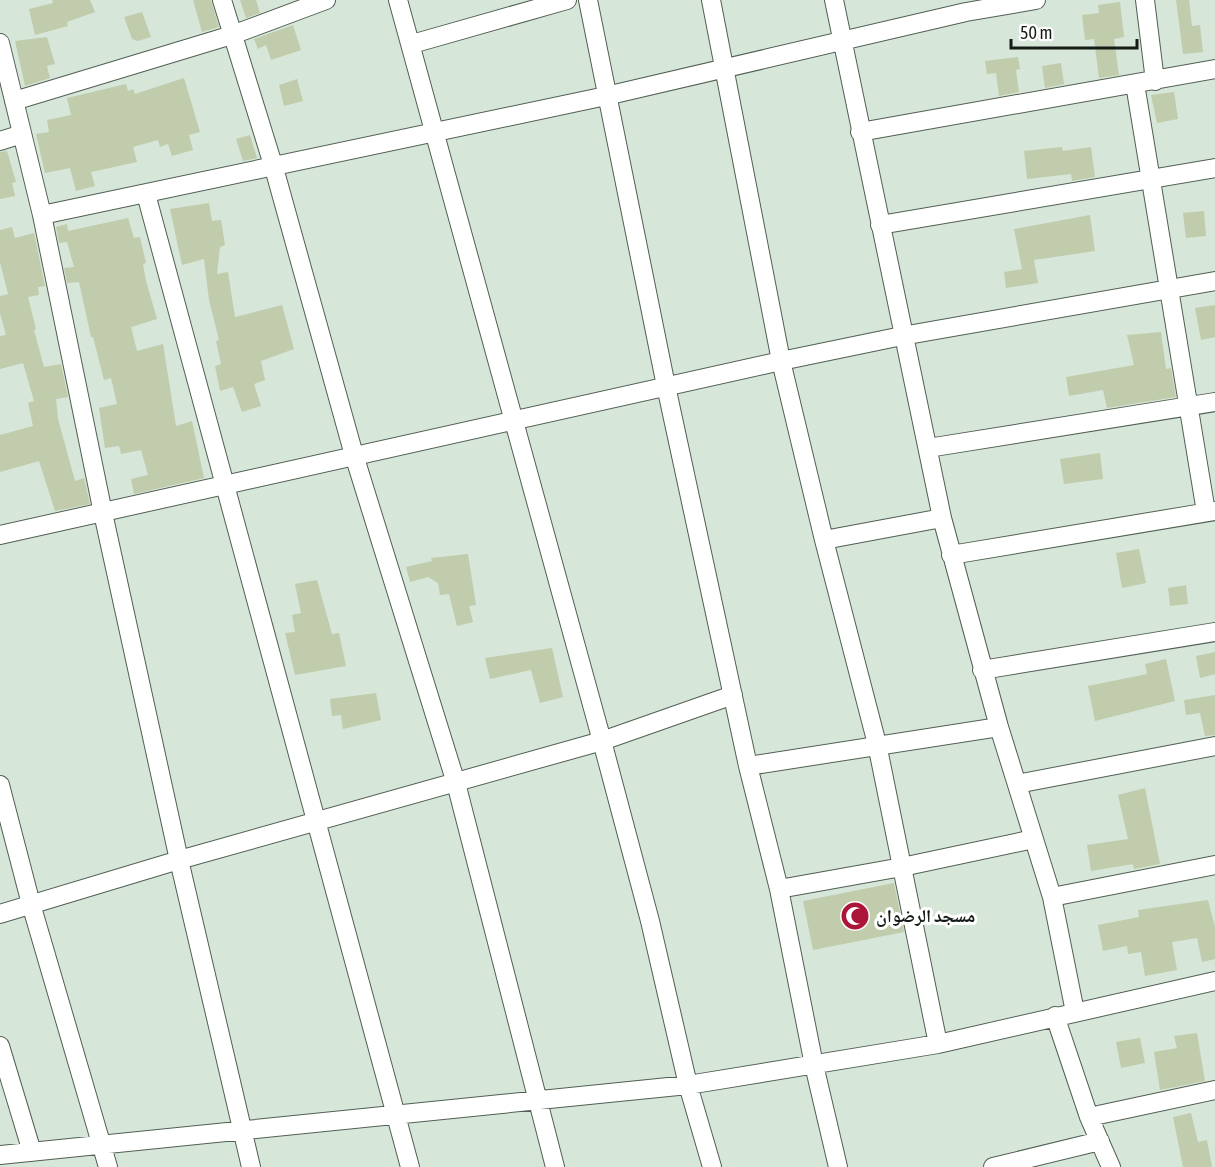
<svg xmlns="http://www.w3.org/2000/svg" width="1215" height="1167" font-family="'Asap Condensed','Noto Naskh Arabic',sans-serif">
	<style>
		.building { fill: #c0ccab }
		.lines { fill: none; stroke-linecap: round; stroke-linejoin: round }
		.minor-casing { stroke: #515f53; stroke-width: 20 }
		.minor { stroke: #fff; stroke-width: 18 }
		.labels { text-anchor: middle; stroke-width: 6; stroke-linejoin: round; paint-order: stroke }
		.poi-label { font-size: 18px; font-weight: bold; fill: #151b16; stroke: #fff; text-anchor: start }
	</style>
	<rect width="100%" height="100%" fill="#d6e6d8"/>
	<path class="building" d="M 52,0 L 90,0 L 95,12 L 67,22 L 68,26 L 35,35 L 29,9 L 53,3 Z
		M 193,0 L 211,0 L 219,27 L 202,32 Z
		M 240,0 L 256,0 L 260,13 L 246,18 Z
		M 1176,0 L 1189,0 L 1192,26 L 1200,25 L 1203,52 L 1183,54 Z
		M 1120,2 L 1124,37 L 1114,39 L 1119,75 L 1099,78 L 1094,39 L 1085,40 L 1082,15 L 1099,13 L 1098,5 Z
		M 142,12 L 151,37 L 138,41 L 132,39 L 124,17 Z
		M 293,25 L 301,50 L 271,60 L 266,45 L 258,49 L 254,39 Z
		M 47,37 L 55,64 L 47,66 L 50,78 L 25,86 L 15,41 Z
		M 1018,57 L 1020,69 L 1016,70 L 1019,92 L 999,96 L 996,73 L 987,74 L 985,61 Z
		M 1061,63 L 1064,84 L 1045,88 L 1042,66 Z
		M 184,78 L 200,132 L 189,135 L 193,150 L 172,156 L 168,144 L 160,147 L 158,140 L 133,147 L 137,162 L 91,172 L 95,186 L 76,191 L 70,168 L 45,173 L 36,134 L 49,132 L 47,120 L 71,115 L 67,98 L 126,84 L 128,91 L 133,89 L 135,94 Z
		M 297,79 L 303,101 L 284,106 L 279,85 Z
		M 1174,92 L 1178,119 L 1157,123 L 1151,95 Z
		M 250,135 L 257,158 L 243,161 L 236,139 Z
		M 1062,147 L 1063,151 L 1091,147 L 1095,177 L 1072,181 L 1071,174 L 1027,179 L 1024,151 Z
		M 7,151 L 16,182 L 12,183 L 15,196 L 0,199 L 0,152 Z
		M 209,203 L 212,221 L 221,220 L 225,245 L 220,247 L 217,274 L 228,272 L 235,317 L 282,305 L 294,349 L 261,361 L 265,380 L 254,384 L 261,406 L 242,412 L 233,387 L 220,391 L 215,366 L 221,364 L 216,341 L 219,340 L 209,300 L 204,259 L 182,265 L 170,209 Z
		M 1204,211 L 1206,236 L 1186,238 L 1183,213 Z
		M 1090,215 L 1095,251 L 1034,260 L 1038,283 L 1006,288 L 1004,272 L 1022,269 L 1014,229 Z
		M 128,218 L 134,238 L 140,237 L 146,263 L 143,264 L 146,281 L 157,319 L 131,327 L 137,351 L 163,344 L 176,426 L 192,421 L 204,478 L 134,494 L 131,479 L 148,475 L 141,450 L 121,454 L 119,446 L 105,448 L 99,408 L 117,404 L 111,378 L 104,380 L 93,337 L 91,337 L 79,282 L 67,283 L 64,268 L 74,267 L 67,242 L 59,243 L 56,227 L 67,224 L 68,231 Z
		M 12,227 L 15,238 L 34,233 L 45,286 L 38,287 L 39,295 L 28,297 L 36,329 L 34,330 L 44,367 L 61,364 L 68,397 L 56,399 L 58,419 L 75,481 L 84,478 L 90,504 L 55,511 L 39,461 L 0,472 L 0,435 L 33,426 L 28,403 L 34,401 L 23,363 L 0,369 L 0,336 L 6,335 L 0,313 L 0,296 L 8,294 L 0,262 L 0,230 Z
		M 1215,305 L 1215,337 L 1201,340 L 1195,308 Z
		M 1161,332 L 1166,369 L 1171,368 L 1176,397 L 1107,408 L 1103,390 L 1069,396 L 1066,377 L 1134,365 L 1127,335 Z
		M 1100,453 L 1103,479 L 1064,484 L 1060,459 Z
		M 1139,549 L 1146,583 L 1122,588 L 1116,553 Z
		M 468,554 L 476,605 L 469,606 L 473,622 L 457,626 L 449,594 L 440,595 L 438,583 L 428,577 L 410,582 L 406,567 L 432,561 L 431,558 Z
		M 317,580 L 332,634 L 339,633 L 346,666 L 295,675 L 285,633 L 295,632 L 292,615 L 301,613 L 295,584 Z
		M 1186,585 L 1188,604 L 1170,606 L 1168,588 Z
		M 552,648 L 563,697 L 540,703 L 531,670 L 490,679 L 485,658 Z
		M 1215,652 L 1215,674 L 1200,678 L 1196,656 Z
		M 1166,659 L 1175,701 L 1095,721 L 1088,686 L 1147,674 L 1145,664 Z
		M 376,693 L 381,720 L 343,729 L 341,715 L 332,716 L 330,699 Z
		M 1215,695 L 1215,735 L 1205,736 L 1200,713 L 1186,715 L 1184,700 Z
		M 1145,788 L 1160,864 L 1134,869 L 1133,864 L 1091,871 L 1087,845 L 1128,839 L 1118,795 Z
		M 894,883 L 904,932 L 813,950 L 803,901 Z
		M 1208,900 L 1215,927 L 1215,959 L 1202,962 L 1197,938 L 1172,942 L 1177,970 L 1145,976 L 1141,952 L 1128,954 L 1127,946 L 1103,951 L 1098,925 L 1139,917 L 1138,910 Z
		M 1197,1033 L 1205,1081 L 1160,1090 L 1154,1052 L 1177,1048 L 1174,1036 Z
		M 1140,1038 L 1145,1063 L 1121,1068 L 1116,1042 Z
		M 1191,1113 L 1198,1142 L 1207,1140 L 1212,1167 L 1183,1167 L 1173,1117 Z"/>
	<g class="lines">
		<g class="minor-casing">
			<path id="minor" d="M 222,0 L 274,168 L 354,455 L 456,783 L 555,1167
				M 398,0 L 602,741 L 650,921 L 688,1085 L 712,1167
				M 588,0 L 666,386 L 748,766 L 779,889 L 814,1065 L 838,1167
				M 711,0 L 781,361 L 824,540 L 877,744 L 938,1044
				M 834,0 L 942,518 L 999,727 L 1052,897 L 1075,1012
				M 1145,0 L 1155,81
				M 0,43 L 42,215 L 103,513 L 179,860 L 251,1167
				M 412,44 L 567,0
				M 1135,84 L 1206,512
				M 14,101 L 232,35 L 326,0
				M 860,132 L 1215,69
				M 0,141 L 22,134
				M 146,194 L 410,1167
				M 42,215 L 606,96 L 966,12 L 1036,0
				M 880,225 L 1215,168
				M 928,448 L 1215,402
				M 0,535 L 781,361 L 902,336 L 1215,281
				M 824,540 L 942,518
				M 951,555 L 1215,511
				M 982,670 L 1215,632
				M 748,766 L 999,727
				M 1017,784 L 1215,746
				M 0,785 L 31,904 L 108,1167
				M 779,889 L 902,867 L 1034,839
				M 1052,897 L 1215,865
				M 0,914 L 179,860 L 602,741 L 733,695
				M 1055,1016 L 1089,1117 L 1111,1167
				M 0,1046 L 32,1152
				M 1089,1117 L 1215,1090
				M 0,1155 L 688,1085 L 938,1044 L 1215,981
				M 993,1167 L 1100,1141"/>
		</g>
		<use href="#minor" class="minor"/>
	</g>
	<defs>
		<g id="mosque-disc" transform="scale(1.5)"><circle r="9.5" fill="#ab1539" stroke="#fff"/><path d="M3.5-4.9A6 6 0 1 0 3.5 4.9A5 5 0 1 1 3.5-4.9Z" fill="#fff"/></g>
	</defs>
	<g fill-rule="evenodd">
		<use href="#mosque-disc" x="855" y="916"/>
	</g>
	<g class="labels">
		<g class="poi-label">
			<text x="876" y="922">مسجد الرضوان</text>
		</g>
	</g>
	<path d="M1011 39v9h126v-9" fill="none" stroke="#151b16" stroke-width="3"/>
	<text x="1020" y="39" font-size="18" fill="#151b16" stroke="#ffffff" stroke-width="4.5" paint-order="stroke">50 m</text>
</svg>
